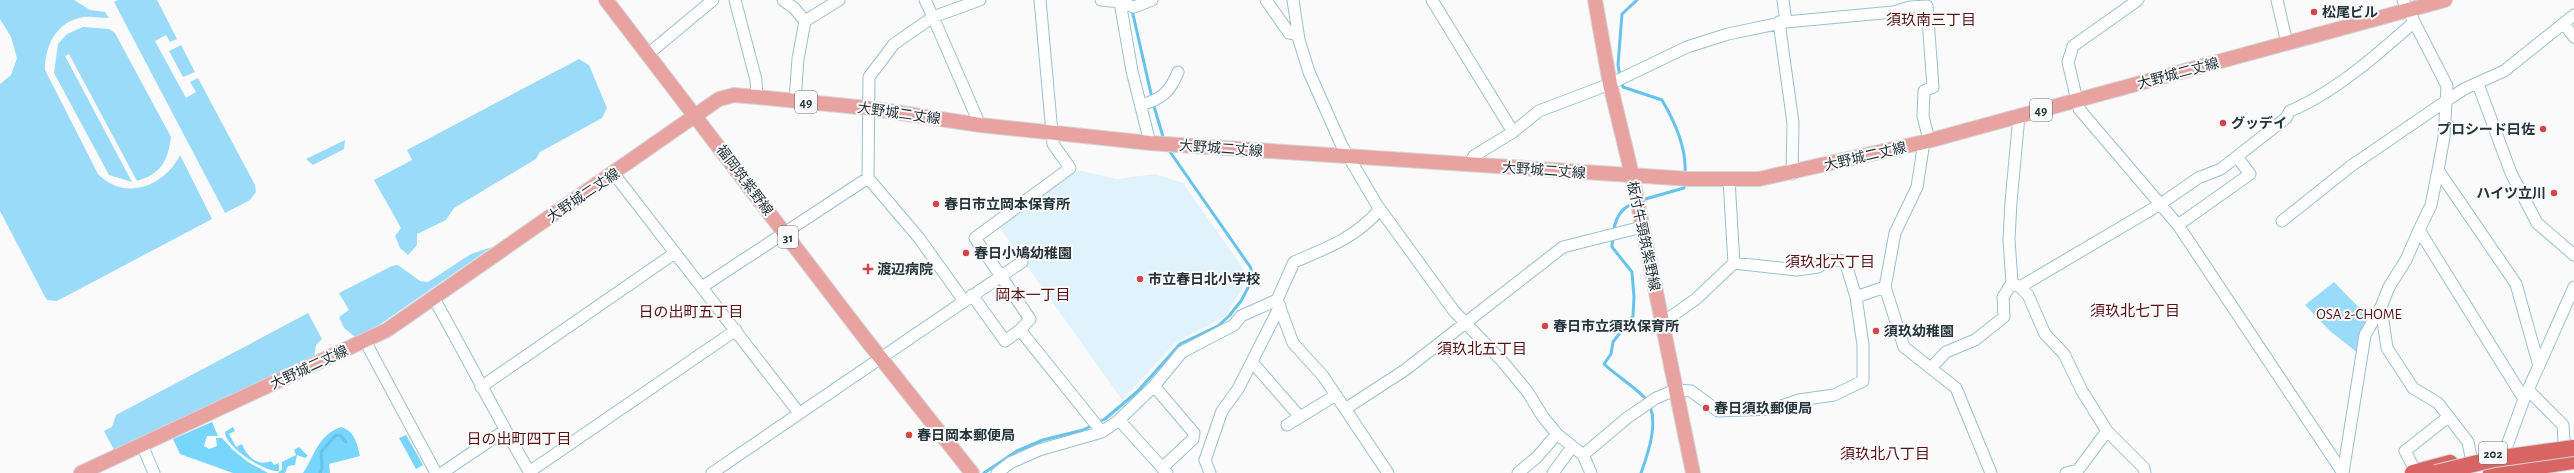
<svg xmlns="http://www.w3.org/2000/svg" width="2574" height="473" font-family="'Alegreya Sans','Noto Sans JP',sans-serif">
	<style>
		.built { fill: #e0f3fc }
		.green { fill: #99dbf8 }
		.forest { fill: #78d5fb }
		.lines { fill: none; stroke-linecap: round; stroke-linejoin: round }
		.stream { stroke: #66c3e9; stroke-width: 3 }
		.minor-casing { stroke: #9ac0d2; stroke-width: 13 }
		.major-casing { stroke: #d3d6d8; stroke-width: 16 }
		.highway-casing { stroke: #d3d6d8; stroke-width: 18 }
		.minor { stroke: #fff; stroke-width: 11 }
		.major { stroke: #e8a3a1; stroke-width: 14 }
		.highway { stroke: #d86563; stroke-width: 16 }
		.highway-bridge-casing { stroke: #d3d6d8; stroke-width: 18; stroke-linecap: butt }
		.highway-bridge { stroke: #d86563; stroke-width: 16 }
		.poi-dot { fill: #d44448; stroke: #fafafa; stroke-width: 1.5 }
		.labels { text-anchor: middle; stroke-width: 4; stroke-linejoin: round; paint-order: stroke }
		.shield { fill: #fafafa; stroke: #646f74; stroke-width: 1 }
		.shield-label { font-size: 13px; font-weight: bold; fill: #24343b }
		.poi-label { font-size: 14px; font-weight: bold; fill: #24343b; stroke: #fafafa; text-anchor: start }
		.street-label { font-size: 14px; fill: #24343b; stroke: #fafafa }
		.neighbourhood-label { font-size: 15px; fill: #581316; stroke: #fafafa }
	</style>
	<rect width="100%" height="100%" fill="#fafafa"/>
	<path class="built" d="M 1073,169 L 1117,179 L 1155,174 L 1183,183 L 1245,271 L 1244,286 L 1224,317 L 1176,342 L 1122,400 L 997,224 Z"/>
	<path class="green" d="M 0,0 L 74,0 L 90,10 L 105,12 L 109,18 C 101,18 92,16 84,17 C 56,21 45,46 45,70 L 98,174 C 125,202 165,186 180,155 L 212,219 L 57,301 L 47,300 L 44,295 L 0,211 L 0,84 L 11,75 L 17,58 L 11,37 L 0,19 Z
		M 118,0 L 157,0 L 177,39 L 170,42 L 166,35 L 155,41 L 186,98 L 196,92 L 190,82 L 198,78 L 255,185 L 256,192 L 250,200 L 225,213 L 114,2 Z
		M 83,27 L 109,29 L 115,33 L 171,137 C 168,161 161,174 137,181 L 69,54 L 65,56 L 132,182 L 109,175 L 54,73 L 58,44 L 67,34 Z
		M 181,45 L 195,72 L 183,77 L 169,51 Z
		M 579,59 L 589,65 L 607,108 L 602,118 L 540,152 L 536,159 L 454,208 L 446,220 L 417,234 L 417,245 L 408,255 L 400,248 L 395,236 L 401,228 L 374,180 L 412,160 L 407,150 Z
		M 345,140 L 344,149 L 313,165 L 306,159 Z
		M 492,247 L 376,327 L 355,337 L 344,328 L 339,317 L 349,310 L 339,293 L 392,266 L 398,265 L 420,281 L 428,282 L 471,254 Z
		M 2334,282 L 2371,320 L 2359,354 L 2330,331 L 2305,305 Z
		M 308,313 L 322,339 L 316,345 L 314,357 L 114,450 L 104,431 L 112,427 L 116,415 Z"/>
	<path class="forest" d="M 212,422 L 218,436 L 207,436 L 204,446 L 209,449 L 217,446 L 216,438 L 222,438 L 233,450 L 248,462 L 268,473 L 233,473 L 180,454 L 173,439 Z
		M 233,427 L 235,431 L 229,434 L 236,447 L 242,444 C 247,456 257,467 271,461 L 274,465 L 279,463 L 279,471 C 266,473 225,447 225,432 Z
		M 341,427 C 355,431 357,444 360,456 L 329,464 L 330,473 L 303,473 C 315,455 317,436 341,427 Z
		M 406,435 L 423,465 L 416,469 L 399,438 Z
		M 299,447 L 308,456 L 305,458 L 297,455 L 295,465 L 288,466 L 285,473 L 278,473 L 282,469 L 282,462 L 296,455 L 294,450 Z"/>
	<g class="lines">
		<path class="stream" d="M 1132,10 L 1152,98
			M 1620,76 L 1618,65 L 1622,14 L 1637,0
			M 1622,81 L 1623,87 L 1662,100 C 1675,122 1687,148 1685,174
			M 1153,103 L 1164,140
			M 1642,200 L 1684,188 L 1685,182
			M 1635,203 C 1615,209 1613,228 1612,247 L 1632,272 L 1634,297 L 1633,316 L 1613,342 L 1611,354 L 1604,364 C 1617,376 1632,385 1644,397 C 1662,415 1648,454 1641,473
			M 320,473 L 322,469 L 321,452 L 336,435 L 341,436 L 346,442
			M 984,473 L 1017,451 L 1043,440 L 1083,430 L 1105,419 L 1138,391 L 1180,344 L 1218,326 L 1229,316 L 1241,301 L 1251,282 L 1251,268 L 1168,149"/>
		<g class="minor-casing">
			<path id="minor" d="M 735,0 L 756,80 L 757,97
				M 783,0 L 794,8 L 805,21 L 839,0
				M 925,0 L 933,17 L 894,44 L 869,77 L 868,178 L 919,238 L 964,301
				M 980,0 L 933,17 L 980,125
				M 1101,0 L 1120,2 L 1134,7 L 1152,0
				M 1266,0 L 1289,33 L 1298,35
				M 1293,0 L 1299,40 L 1309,72 L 1341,144 L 1377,205 L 1454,311 L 1502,361 L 1527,391 L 1543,417 L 1557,434 L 1583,455 L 1591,473
				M 1432,0 L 1513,132 L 1539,111 L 1610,84 L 1687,47 L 1728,34 L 1786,22 L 1893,12 L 1910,7 L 1927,6 L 1933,87 L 1924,91 L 1923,116 L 1929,140
				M 1783,0 L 1786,22
				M 2138,0 L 2073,46 L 2068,62 L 2079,109 L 2178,225 L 2343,473
				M 2277,0 L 2287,43
				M 2403,0 L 2447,86 L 2444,137 L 2438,170
				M 1120,2 L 1132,71 L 1150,143
				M 1779,22 L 1793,123 L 1792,174
				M 2564,24 L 2574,37
				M 648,54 L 713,0
				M 2478,84 L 2511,173 L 2537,223 L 2574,255
				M 795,101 L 798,59 L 805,21
				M 1141,105 C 1162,99 1170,92 1178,72
				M 2019,116 L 2011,202 L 2009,239 L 2012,283 L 2020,287 L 2159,205 L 2198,178 L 2221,169 L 2286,118 L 2290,111 C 2334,93 2378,54 2413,23
				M 1924,142 L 1917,187 L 1895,233 L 1885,287 L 1904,347 L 1956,388 L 1991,473
				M 1469,165 L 1474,156 L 1513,132
				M 614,174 L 799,413
				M 1729,180 L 1734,263 L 1797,270 L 1818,267 L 1827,260 L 1845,261 L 1856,297 L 1885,287
				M 2282,221 L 2351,166 L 2446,101 L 2464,89 L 2504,71 L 2574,15
				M 2178,225 L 2250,174 L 2237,157
				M 702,287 L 868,178
				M 2020,287 L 2028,295 L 2045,334 L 2064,354 L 2082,391 L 2107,431 L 2144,468 L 2145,473
				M 972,295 L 1005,341 L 1020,330 L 1102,432
				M 433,297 C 466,355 496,415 530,473
				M 1277,300 L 1293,343 L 1323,376 L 1388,473
				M 2381,307 L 2387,348 L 2413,388 L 2438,403 L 2468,442 L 2471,457
				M 1662,323 L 1696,299 L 1734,263
				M 1020,330 L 1030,319 L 975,238 L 1070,168 L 1053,144 L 1040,0
				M 365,341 L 436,473
				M 1252,362 L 1300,417
				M 1931,368 L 1946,352 L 1975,340 L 2004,317 L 2003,297 L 2012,283
				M 1154,386 L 1194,433 L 1193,439 L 1162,468
				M 481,387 L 675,253
				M 2528,390 L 2563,425 L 2564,442
				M 2524,399 L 2419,230 L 2431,205 L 2438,170 L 2516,284 L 2539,366
				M 1345,409 L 1405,370 L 1563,247 L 1642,227
				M 1119,420 L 1167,473
				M 1287,425 L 1336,395
				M 142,445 L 154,473
				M 1583,455 L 1627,418 L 1656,398 L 1675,390 L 1691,391 L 1718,411 L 1772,409 L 1799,400 L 1834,395 L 1863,381 L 1863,345 L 1856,297
				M 2497,462 L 2505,451 L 2524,399 L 2574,287
				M 529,472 L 736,330
				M 2416,472 L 2405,451 L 2448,417
				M 442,473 L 504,431
				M 712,473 L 1022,262
				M 997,473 L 1010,463 L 1039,450 L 1102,432 L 1119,420 L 1154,386 L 1182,352 L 1234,325 L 1241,316 L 1277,300 L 1294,262 C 1327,248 1357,237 1380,209
				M 1210,473 L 1205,460 L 1222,411 L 1238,389 L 1280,306
				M 1518,473 L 1537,457 L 1557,434
				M 1553,473 L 1572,447
				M 2066,473 L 2078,470 L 2107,431
				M 2343,473 L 2365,335 L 2381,307 L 2389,287 L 2406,260 L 2419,230"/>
		</g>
		<g class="major-casing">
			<path id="major" d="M 606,0 L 864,337 L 972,473
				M 1595,0 L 1610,84 L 1632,175 L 1693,473
				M 81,473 L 387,330 L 719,99 L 734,95 L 757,97 L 868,108 L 980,125 L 1150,143 L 1690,179 L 1759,179 L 1924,142 L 2445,0"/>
		</g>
		<g class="highway-casing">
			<path id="highway" d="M 2413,473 L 2450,463
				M 2491,473 L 2574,461"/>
		</g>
		<use href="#minor" class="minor"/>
		<use href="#major" class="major"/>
		<use href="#highway" class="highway"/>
		<g class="highway-bridge-casing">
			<path id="highway-bridge" d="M 2436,473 L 2494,459 L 2574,448"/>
		</g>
		<use href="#highway-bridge" class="highway-bridge"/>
	</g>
	<g class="poi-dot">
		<circle cx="2314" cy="12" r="4"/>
		<circle cx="2223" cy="123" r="4"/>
		<circle cx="2543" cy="129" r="4"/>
		<circle cx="2554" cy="193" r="4"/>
		<circle cx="936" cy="204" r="4"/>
		<circle cx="966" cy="253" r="4"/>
		<path d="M866 263h4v4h4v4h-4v4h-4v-4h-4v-4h4z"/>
		<circle cx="1140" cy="279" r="4"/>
		<circle cx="1545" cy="326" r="4"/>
		<circle cx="1876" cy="331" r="4"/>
		<circle cx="1706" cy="408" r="4"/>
		<circle cx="909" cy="435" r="4"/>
	</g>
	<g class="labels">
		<g class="shield">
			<rect x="795" y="91" width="22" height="22" rx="3"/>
			<rect x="2030" y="99" width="22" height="22" rx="3"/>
			<rect x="778" y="226" width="20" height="22" rx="3"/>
			<rect x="2479" y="442" width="28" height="22" rx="3"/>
		</g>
		<g class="shield-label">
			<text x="806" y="107">49</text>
			<text x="2041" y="115">49</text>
			<text x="788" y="242">31</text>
			<text x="2493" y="458">202</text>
		</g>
		<g class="poi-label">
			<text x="2322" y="17">松尾ビル</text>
			<text x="2231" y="128">グッデイ</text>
			<text x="2535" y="134" text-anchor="end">プロシード曰佐</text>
			<text x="2546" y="198" text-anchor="end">ハイツ立川</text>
			<text x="944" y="209">春日市立岡本保育所</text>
			<text x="974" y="258">春日小鳩幼稚園</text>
			<text x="877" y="274">渡辺病院</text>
			<text x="1148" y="284">市立春日北小学校</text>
			<text x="1553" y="331">春日市立須玖保育所</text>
			<text x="1884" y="336">須玖幼稚園</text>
			<text x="1714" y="413">春日須玖郵便局</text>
			<text x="917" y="440">春日岡本郵便局</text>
		</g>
		<g class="street-label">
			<text transform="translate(2178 73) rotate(-15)" y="5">大野城二丈線</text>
			<text transform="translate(899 113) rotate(8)" y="5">大野城二丈線</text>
			<text transform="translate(1221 148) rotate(4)" y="5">大野城二丈線</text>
			<text transform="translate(1865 156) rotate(-13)" y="5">大野城二丈線</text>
			<text transform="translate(1544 170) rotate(4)" y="5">大野城二丈線</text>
			<text transform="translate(745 180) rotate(53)" y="5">福岡筑紫野線</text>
			<text transform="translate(583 195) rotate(-34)" y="5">大野城二丈線</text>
			<text transform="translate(1644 236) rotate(78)" y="5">板付牛頸筑紫野線</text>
			<text transform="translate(309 367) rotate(-25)" y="5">大野城二丈線</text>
		</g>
		<g class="neighbourhood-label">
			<text x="1931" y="25">須玖南三丁目</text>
			<text x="1830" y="267">須玖北六丁目</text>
			<text x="1033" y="300">岡本一丁目</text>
			<text x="2135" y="316">須玖北七丁目</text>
			<text x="691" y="317">日の出町五丁目</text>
			<text x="2359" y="319">OSA 2-CHOME</text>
			<text x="1482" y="354">須玖北五丁目</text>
			<text x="519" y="444">日の出町四丁目</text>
			<text x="1885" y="459">須玖北八丁目</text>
		</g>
	</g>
</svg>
